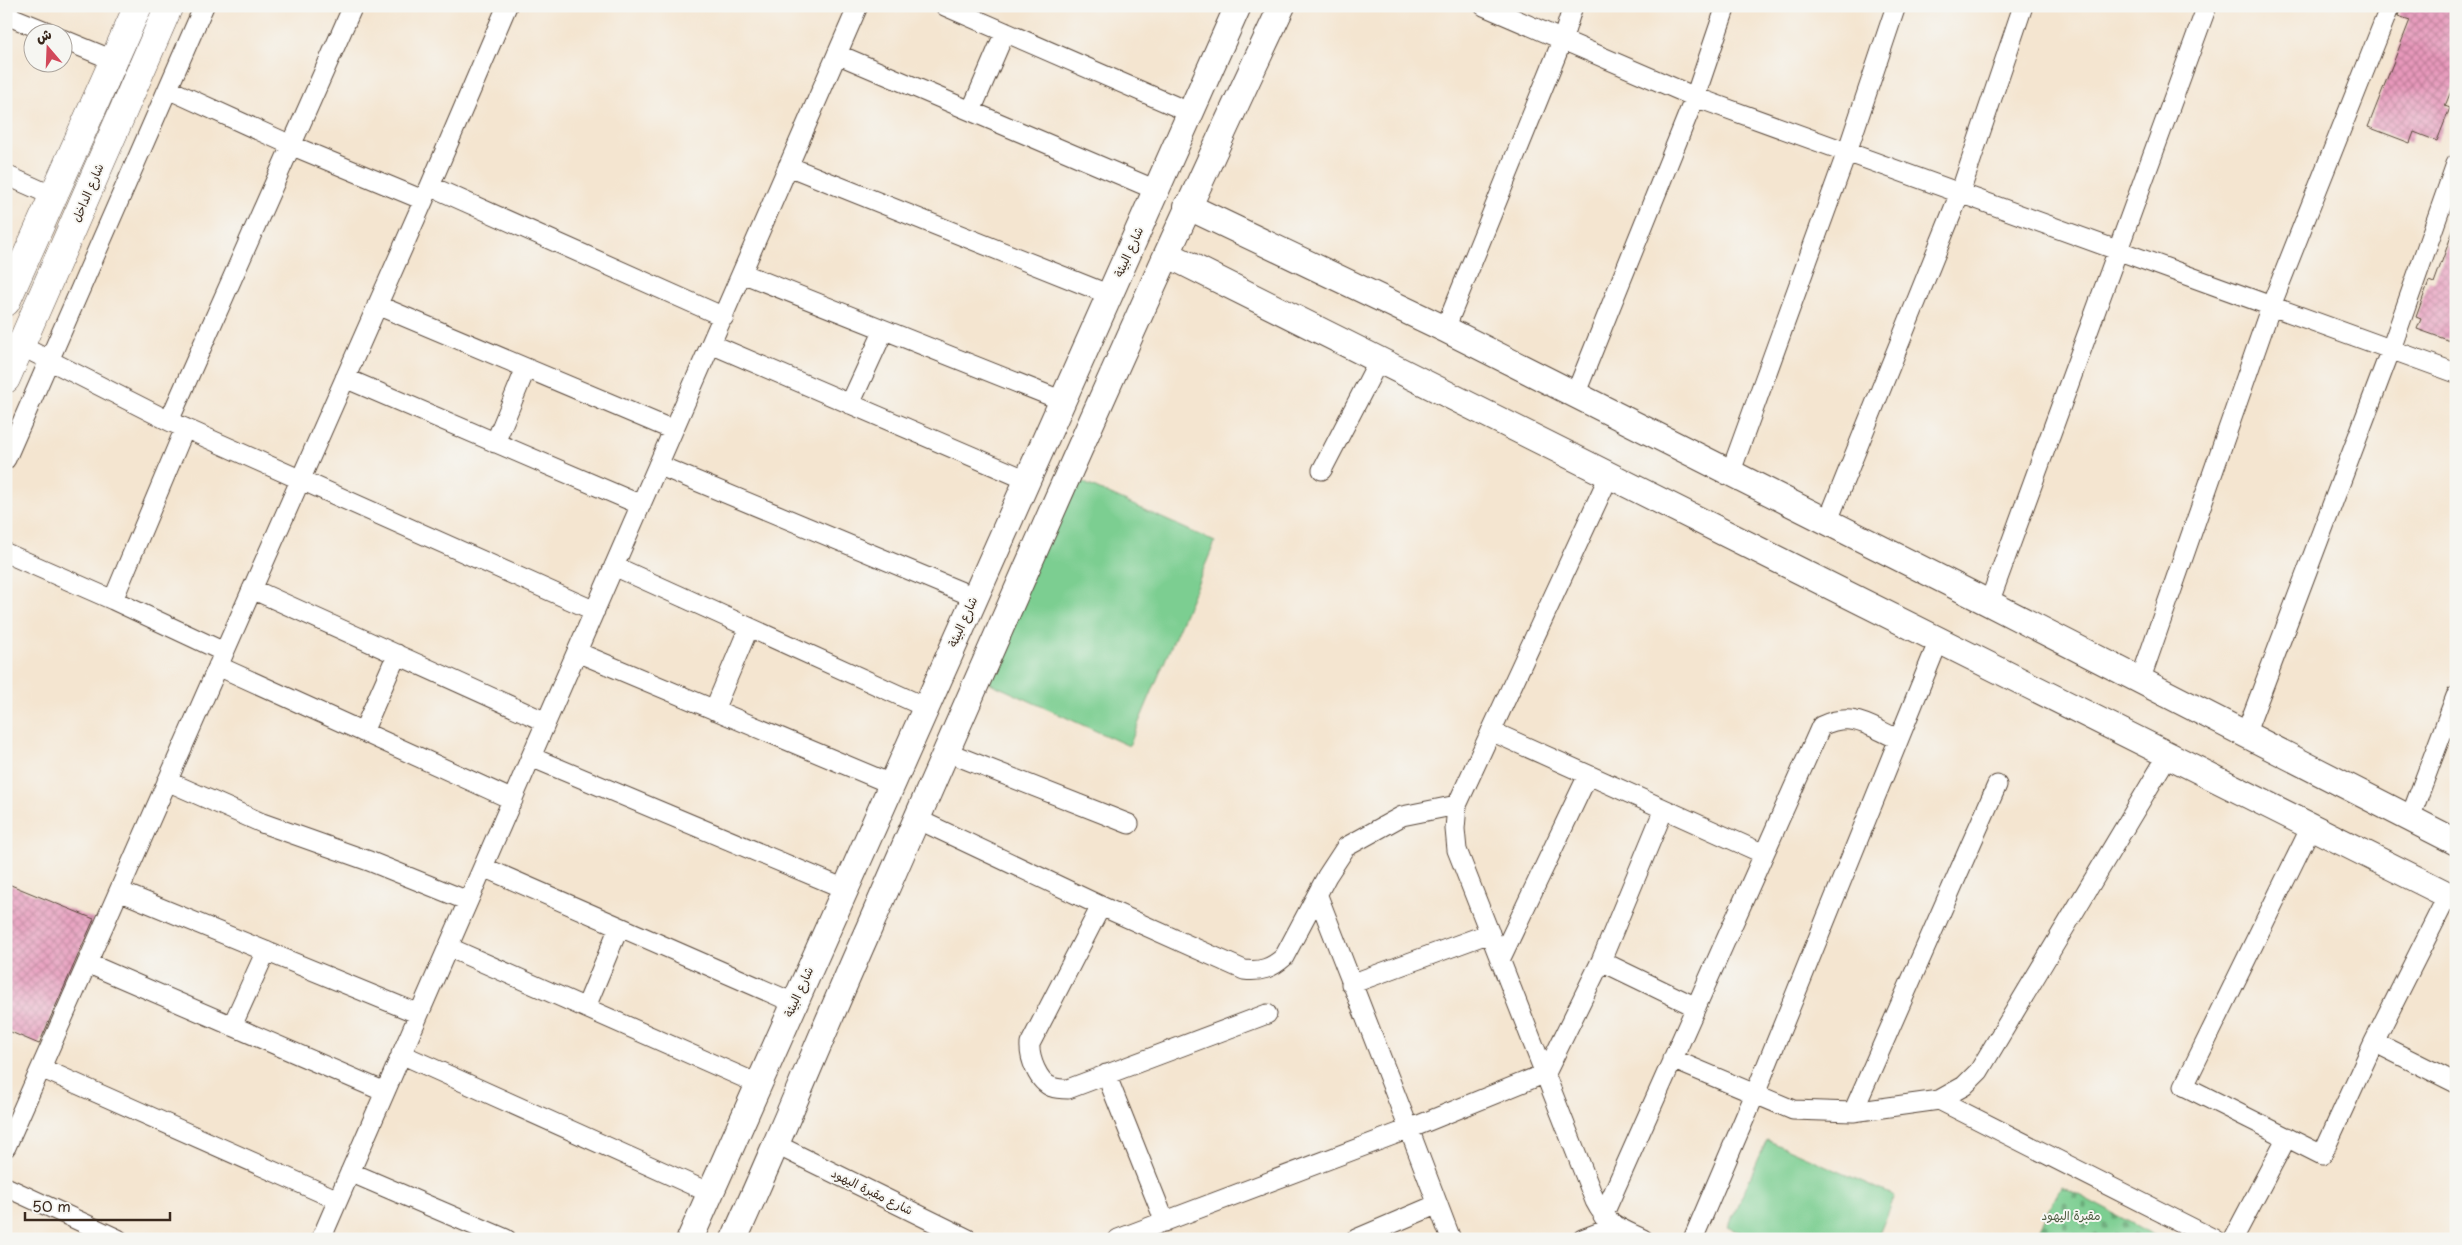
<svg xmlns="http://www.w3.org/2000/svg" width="2462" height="1245" font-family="'Playpen Sans','Playpen Sans Arabic',sans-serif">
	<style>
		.grass { fill: #7bce91; stroke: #5b7c58 }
		.cemetery { fill: url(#cemetery-stones); stroke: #5b7c58 }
		.building { fill: url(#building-cross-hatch) }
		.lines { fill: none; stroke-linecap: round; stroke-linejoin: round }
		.street-casing { stroke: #574639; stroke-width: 21 }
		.secondary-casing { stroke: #574639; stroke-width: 28 }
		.primary-casing { stroke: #574639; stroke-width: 29 }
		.street { stroke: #fff; stroke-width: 19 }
		.secondary { stroke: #fff; stroke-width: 26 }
		.primary { stroke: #fff; stroke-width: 28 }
		.labels { text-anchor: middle; stroke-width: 4; stroke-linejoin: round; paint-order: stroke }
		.street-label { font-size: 12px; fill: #3b2a1e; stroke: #f6f6f2 }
		.park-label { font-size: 12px; fill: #4e5b40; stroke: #f6f6f2 }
	</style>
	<defs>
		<pattern id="cemetery-stones" width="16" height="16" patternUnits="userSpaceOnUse" patternTransform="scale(1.25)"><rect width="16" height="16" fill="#7bce91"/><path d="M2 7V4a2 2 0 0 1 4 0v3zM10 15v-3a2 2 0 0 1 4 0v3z" fill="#66a776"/></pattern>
		<pattern id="building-cross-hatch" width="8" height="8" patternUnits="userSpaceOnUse" patternTransform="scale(1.25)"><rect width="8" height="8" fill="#e798bb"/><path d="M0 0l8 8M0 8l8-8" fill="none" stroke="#bc7c97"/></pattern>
	</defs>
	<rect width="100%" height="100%" fill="#f6f6f2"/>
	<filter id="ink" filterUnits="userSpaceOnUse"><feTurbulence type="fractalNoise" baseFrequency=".02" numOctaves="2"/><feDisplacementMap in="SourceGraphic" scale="10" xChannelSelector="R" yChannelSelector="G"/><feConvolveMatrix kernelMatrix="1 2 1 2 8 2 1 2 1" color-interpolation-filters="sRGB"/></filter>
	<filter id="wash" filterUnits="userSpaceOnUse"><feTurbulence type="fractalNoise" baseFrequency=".0096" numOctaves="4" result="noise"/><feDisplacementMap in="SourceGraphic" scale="20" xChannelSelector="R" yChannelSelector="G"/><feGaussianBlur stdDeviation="1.12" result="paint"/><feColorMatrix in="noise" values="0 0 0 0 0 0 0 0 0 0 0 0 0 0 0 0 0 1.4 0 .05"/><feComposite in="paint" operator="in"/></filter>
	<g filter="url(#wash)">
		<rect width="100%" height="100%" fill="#f4e5d0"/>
		<path class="grass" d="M 1069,476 L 1215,542 L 1129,746 L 979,678 Z
			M 1767,1140 L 1895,1196 L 1877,1239 L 1755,1239 L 1728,1227 Z"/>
		<path class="cemetery" d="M 2062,1186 L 2161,1239 L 2034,1239 Z"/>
		<g id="blocks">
			<path class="building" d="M 2401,6 L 2456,6 L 2456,79 L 2445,106 L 2450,108 L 2437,141 L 2414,132 L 2410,143 L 2368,127 L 2410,20 L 2398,16 Z
				M 2454,228 L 2456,228 L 2456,343 L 2417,329 L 2421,319 L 2416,317 L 2429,281 L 2434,283 Z
				M 6,883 L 94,919 L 39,1044 L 6,1030 Z"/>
		</g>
	</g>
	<g filter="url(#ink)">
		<use href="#blocks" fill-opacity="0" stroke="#574639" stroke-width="1"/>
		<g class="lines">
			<g class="street-casing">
				<path id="street" d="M 945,6 L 1191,113
					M 1484,6 L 1695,97 L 2456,373
					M 6,15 L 48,32
					M 62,39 L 113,60
					M 837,54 L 1156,190
					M 168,89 L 293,146 L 423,200
					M 971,111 L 1005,32
					M 788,166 L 1110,295
					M 6,175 L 53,196
					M 430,186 L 724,317
					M 742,273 L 1063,401
					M 377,305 L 673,430
					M 1445,329 L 1562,41 L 1573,6
					M 711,344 L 1027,480
					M 21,346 L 169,421 L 595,611
					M 345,378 L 641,505
					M 1575,395 L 1695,97 L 1726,6
					M 850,404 L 884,330
					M 169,421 L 353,6
					M 495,443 L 526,368
					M 6,459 L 204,6
					M 658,465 L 974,597
					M 1322,470 L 1379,360
					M 1730,474 L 1847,152 L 1896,6
					M 1609,476 L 1457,805 L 1455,829 L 1457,850 L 1595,1201 C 1607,1225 1620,1228 1643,1239
					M 1827,523 L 1960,193 L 2023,6
					M 6,553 L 113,600 L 224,652
					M 614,566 L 925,707
					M 252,589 L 546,722
					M 113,600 L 185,428
					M 1989,603 L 2207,6
					M 577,652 L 891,784
					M 218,666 L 513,800
					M 2140,681 L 2271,306 L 2390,6
					M 714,710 L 749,627
					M 1491,731 L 1764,854
					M 363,732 L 397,654
					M 2245,735 L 2391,349 L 2456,164
					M 947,752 L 1129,824
					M 531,757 L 845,889
					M 167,781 L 262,823 L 369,861 L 468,901
					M 2410,818 L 2456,696
					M 917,819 L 1101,906 L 1244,970 C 1261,972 1272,968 1284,957 L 1327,876 L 1346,847 L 1402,816 L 1457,805
					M 2311,827 L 2184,1086 L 2322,1155 L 2374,1042 L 2448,895
					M 483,867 L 794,1003
					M 119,891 L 419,1014
					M 1101,906 L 1030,1044 C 1029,1058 1038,1082 1052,1087 C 1057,1089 1063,1089 1068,1089 L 1267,1014
					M 448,947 L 758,1084
					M 1500,960 L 1588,775
					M 1601,961 L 1696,1007
					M 87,963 L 385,1092
					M 1351,984 L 1490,933
					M 586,1007 L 619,927
					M 232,1026 L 266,951
					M 2374,1042 L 2456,1083
					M 401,1054 L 710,1193
					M 1672,1059 L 1793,1110 L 1853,1112 L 1939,1100 L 1964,1086 L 1979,1071 L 2168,755
					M 41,1068 L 338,1200
					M 1106,1074 L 1165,1222
					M 1939,1100 L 2214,1239
					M 1853,1112 L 1997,785
					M 777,1145 L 968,1239
					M 6,1147 L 430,186 L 507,6
					M 350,1172 L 506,1239
					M 6,1187 L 118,1239
					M 1603,1216 L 1821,726 C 1853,711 1868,726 1898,739
					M 321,1239 L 858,6
					M 1118,1239 L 1409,1129 L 1318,896
					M 1356,1239 L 1438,1204
					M 1451,1239 L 1409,1129 L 1546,1073 L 1601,961 L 1664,809
					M 1582,1239 L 1616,1226
					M 1693,1239 L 1755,1094 L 1939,640
					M 2233,1239 L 2287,1137"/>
			</g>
			<g class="secondary-casing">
				<path id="secondary" d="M 1187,206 L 1445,329 L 1989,603 L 2456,842
					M 1167,254 L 2456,899
					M 690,1239 L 1238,6
					M 734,1239 C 781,1136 823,1031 869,928 C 1004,620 1138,310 1282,6"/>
			</g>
			<g class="primary-casing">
				<path id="primary" d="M 6,302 L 138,6
					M 6,379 L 169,6"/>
			</g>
			<use href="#street" class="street"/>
			<use href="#secondary" class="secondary"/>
			<use href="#primary" class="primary"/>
		</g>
	</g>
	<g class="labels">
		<g class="street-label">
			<text transform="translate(88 193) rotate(-67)" y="4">شارع الداخل</text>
			<text transform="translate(1129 252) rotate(-66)" y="4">شارع البيئة</text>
			<text transform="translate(963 622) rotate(-66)" y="4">شارع البيئة</text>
			<text transform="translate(799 992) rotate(-66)" y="4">شارع البيئة</text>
			<text transform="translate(872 1192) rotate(26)" y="4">شارع مقبرة اليهود</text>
		</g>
		<g class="park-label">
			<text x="2071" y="1220">مقبرة اليهود</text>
		</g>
	</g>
	<rect width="2462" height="1245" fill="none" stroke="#f6f6f2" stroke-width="25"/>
	<g transform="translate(48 48) rotate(341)"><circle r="24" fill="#f6f6f2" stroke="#aba49d"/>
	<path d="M0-4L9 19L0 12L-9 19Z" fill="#d1495b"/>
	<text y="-8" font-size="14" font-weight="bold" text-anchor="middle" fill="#3b2a1e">ش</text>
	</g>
	<path d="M25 1212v8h145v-8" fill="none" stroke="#3b2a1e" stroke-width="2.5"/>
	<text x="32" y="1212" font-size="15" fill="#3b2a1e" stroke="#f6f6f2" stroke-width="4" paint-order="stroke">50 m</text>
</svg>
